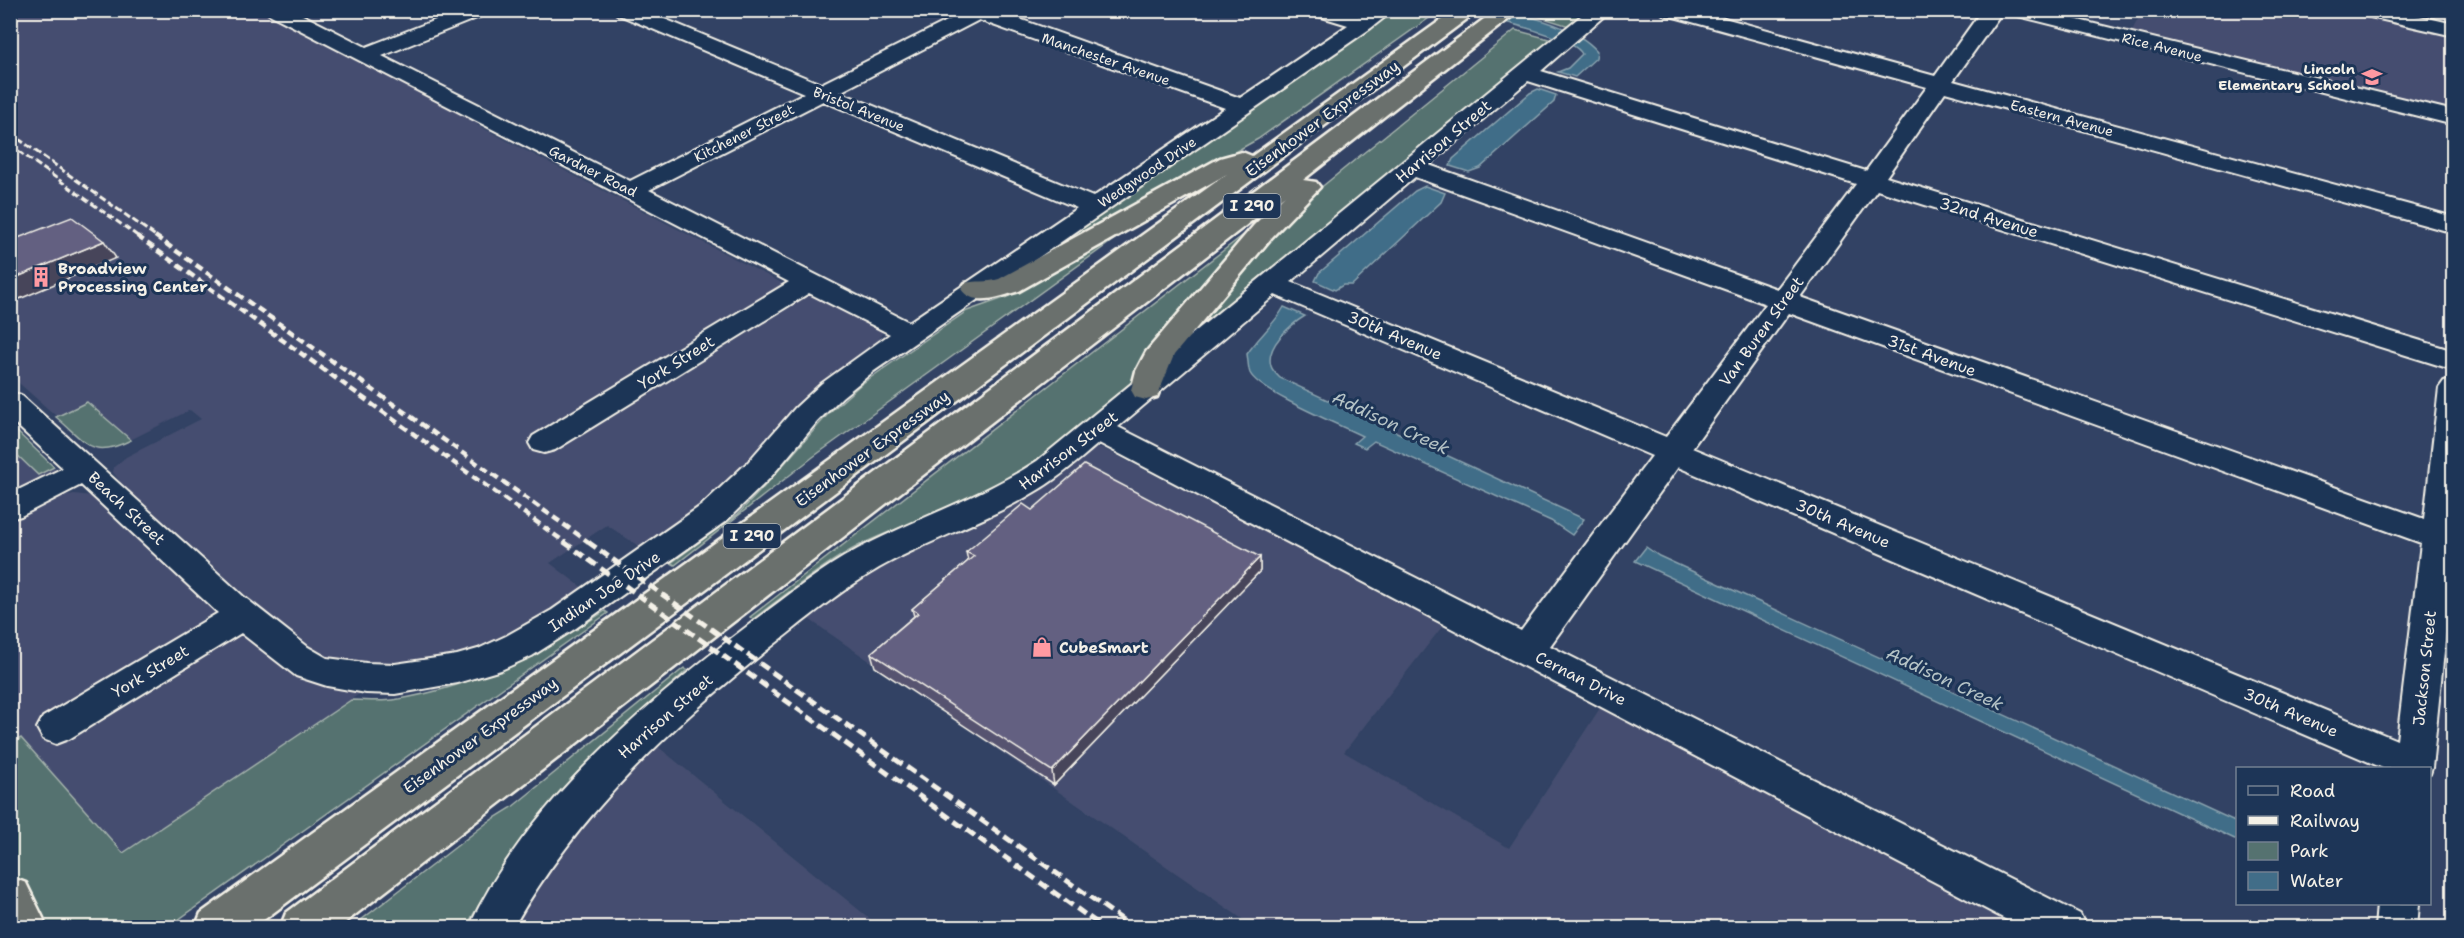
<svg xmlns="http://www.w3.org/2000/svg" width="2464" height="938" font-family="'Shantell Sans',sans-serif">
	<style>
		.built { fill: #454e6f }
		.green { fill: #557270; stroke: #a4b2ac; stroke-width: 1.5 }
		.water { fill: #416d88; stroke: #89a2ae; stroke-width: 1.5 }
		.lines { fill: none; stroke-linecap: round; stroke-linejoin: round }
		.minor-casing { stroke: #f4f1e8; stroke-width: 4 }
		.highway-casing { stroke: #f4f1e8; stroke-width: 5 }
		.minor { fill: #1d3557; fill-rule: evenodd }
		.highway { fill: #6a706d; fill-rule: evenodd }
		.rail-far2 { stroke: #f4f1e8; stroke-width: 3; stroke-dasharray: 7 3; stroke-linecap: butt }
		.rail-far1 { stroke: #f4f1e8; stroke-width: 4.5; stroke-dasharray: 8 4.5; stroke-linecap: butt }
		.rail { stroke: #f4f1e8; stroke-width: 5; stroke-dasharray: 10 5; stroke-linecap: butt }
		.wall { fill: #56536f; stroke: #f4f1e8; stroke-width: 1.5 }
		.shaded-wall { fill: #46445a; stroke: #f4f1e8; stroke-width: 1.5 }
		.building { fill: #646181; stroke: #f4f1e8; stroke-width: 1.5 }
		.labels { text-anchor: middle; stroke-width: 6; stroke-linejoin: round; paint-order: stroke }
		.far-street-label { font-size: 14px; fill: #f4f1e8; stroke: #1d3557 }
		.far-poi-label { font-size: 14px; font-weight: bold; fill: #f4f1e8; stroke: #1d3557; text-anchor: end }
		.shield { fill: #1d3557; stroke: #b4b9bc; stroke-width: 1.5 }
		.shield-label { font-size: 15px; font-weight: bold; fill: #f4f1e8 }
		.street-label { font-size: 16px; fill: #f4f1e8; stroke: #1d3557 }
		.poi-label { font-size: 16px; font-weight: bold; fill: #f4f1e8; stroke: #1d3557; text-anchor: start }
		.water-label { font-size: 18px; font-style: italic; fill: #b5c3c6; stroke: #1d3557 }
	</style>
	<rect width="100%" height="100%" fill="#324264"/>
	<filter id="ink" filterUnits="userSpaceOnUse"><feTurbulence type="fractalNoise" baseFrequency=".0167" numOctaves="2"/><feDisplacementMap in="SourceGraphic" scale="12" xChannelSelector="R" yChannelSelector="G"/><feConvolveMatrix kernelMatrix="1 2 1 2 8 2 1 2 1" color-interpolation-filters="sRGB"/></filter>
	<g filter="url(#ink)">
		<path class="built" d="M 2143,10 L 2364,11 L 2453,30 L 2453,116 L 2128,38 Z
			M 11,11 L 264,11 L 480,122 L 477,125 L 805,295 L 816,295 L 883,330 L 882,333 L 875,349 L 745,472 L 646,551 L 607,525 L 550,563 L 588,592 L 485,651 L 400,667 L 339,662 L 317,655 L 293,638 L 121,483 L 113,472 L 114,467 L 126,457 L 201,419 L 190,410 L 116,447 L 98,450 L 92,448 L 11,376 Z
			M 10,426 L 56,470 L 55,475 L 10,501 Z
			M 1093,448 L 1102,448 L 1445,623 L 1344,752 L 1509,848 L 1604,702 L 2042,927 L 1254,927 L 803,615 L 833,592 Z
			M 74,494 L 92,496 L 105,505 L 286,670 L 326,686 L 362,692 L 123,853 L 21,738 L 11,744 L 11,515 L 55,497 Z
			M 651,741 L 880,927 L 507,928 L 521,902 Z"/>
		<path class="green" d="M 1394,11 L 1439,11 L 1258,139 L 1004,281 Z
			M 1540,11 L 1591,11 L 1569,26 L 1534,15 Z
			M 1515,30 L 1553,40 L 1179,350 L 1174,348 L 1292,211 Z
			M 1148,215 L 813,457 L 675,565 L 671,563 L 738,514 L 762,489 L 830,412 L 860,385 L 967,311 L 1007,297 Z
			M 1251,229 L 1134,385 L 1130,384 C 1089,417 1049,454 1004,482 C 960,509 909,521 862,544 C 823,564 788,593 753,619 L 750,617 Z
			M 87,402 L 131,440 C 91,460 86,442 56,417 Z
			M 11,426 L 54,467 L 38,475 L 11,449 Z
			M 605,611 L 608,613 L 168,927 L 38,927 L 29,891 L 11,874 L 10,744 L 21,738 L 123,853 L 351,700 C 364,700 379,702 393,700 C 471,688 540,655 605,611 Z
			M 684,668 L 687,670 C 641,713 591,753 551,802 C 518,841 491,883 466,927 L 352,927 L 488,822 L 511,808 Z"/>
		<path class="water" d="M 1461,11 C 1475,11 1490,8 1503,11 C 1533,16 1577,28 1597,51 L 1596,58 L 1575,77 L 1558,72 L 1568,68 L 1582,54 C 1574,36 1483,17 1461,11 Z
			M 1538,89 L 1556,95 L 1554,102 L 1480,168 L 1469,172 L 1450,166 L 1453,159 L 1530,93 Z
			M 1425,186 L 1445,193 L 1441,202 L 1352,285 L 1343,285 L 1335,290 L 1315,281 L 1319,273 L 1415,191 Z
			M 1284,307 L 1305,316 C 1290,325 1265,347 1271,366 C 1272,370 1277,375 1280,378 L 1584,519 L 1572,535 L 1551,521 L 1374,441 L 1365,448 L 1354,443 L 1362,436 C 1340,425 1259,392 1250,373 C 1248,368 1248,359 1247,354 C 1258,337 1274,325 1284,307 Z
			M 1646,547 L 1659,556 L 2237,822 L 2237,840 L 1635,561 Z"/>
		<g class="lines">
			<g class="minor-casing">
				<path id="minor" d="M 266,10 L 293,10 L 366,47 L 461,10 L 490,10 L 487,14 L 382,56 L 630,181 L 804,93 L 617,14 L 614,10 L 643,10 L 821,84 L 961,14 L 959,10 L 994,10 L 1240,98 L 1348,25 L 1312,14 L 1309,10 L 1342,10 L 1361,16 L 1370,10 L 1394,10 L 1371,28 L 874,371 L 842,397 L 817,422 L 770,478 L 726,521 L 576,628 L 532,656 L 501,670 L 457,683 L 395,694 L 366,693 L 327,686 L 296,676 L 241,633 L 69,739 L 56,744 L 43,739 L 37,728 L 43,717 L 218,613 L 81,485 L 21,516 L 10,519 L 10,494 L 63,468 L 10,419 L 10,392 L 21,395 L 243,596 L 308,647 L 327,658 L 366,663 L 395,664 L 457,655 L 478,649 L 506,636 L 552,610 L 702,505 L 748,462 L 795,408 L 822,383 L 890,334 L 809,293 L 555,450 L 544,453 L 533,450 L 529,443 L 533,436 L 789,282 L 269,14 ZM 979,20 L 1225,108 L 1093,197 L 840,92 ZM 823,101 L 1077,208 L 909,322 L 649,190 Z
					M 1588,10 L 1611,10 L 1541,71 L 1866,171 L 1927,87 L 1663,14 L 1660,10 L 1695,10 L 1935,76 L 1982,10 L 2037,10 L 2454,111 L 2454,125 L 2002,12 L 1953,81 L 2454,217 L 2454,233 L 1945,92 L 1886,177 L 2454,351 L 2454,370 L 1877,190 L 1800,297 L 2424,519 L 2439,388 L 2444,381 L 2454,379 L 2454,554 L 2432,768 L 2430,774 L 2430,768 L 2383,768 L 1678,467 L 1550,646 L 2080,914 L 2086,928 L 2022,928 L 1099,443 C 1079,460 1060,477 1038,490 C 988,521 931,539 879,568 C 843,589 810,616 776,643 C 674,723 578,813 513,928 L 469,928 C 523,807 647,702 750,624 C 785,598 819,570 858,549 C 917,518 980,498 1037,461 ZM 1528,81 L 1856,184 L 1777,289 L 1429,165 ZM 1415,177 L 1766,304 L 1666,437 L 1291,282 ZM 1275,295 L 1652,456 L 1521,631 L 1118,427 ZM 1789,313 L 2421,543 L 2397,740 L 1692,448 Z
					M 2354,10 L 2394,10 L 2454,24 L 2454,36 L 2357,14 Z
					M 2377,904 L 2419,904 L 2417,928 L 2375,928 Z"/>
			</g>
			<g class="highway-casing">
				<path id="highway" d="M 1455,10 L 1479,10 L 253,928 L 195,928 L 201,913 L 1227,174 L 1019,291 C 1001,296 974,308 961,289 L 965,283 C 977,280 986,283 999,279 L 1220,158 L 1242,152 L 1252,156 Z
					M 1496,10 L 1520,10 L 1303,180 L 1316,182 L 1320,187 L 1272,237 L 1174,355 L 1157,397 L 1146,400 L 1135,397 L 1131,390 L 1136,371 L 1146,352 L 1254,225 L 1285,195 L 338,928 L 280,928 L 286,913 Z
					M 10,877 L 26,883 L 44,920 L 44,928 L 10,928 Z"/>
			</g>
			<use href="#minor" class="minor"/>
			<use href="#highway" class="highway"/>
			<path class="rail-far2" d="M 10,133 L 157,237
				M 10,145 L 139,237"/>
			<path class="rail-far1" d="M 137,236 L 566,543
				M 155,236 L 590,543"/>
			<path class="rail" d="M 564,542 L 1104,928
				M 588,542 L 1134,928"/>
		</g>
		<path class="wall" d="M 1032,510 L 1260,557 L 1260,571 L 1054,785 L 875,667 L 871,653 L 914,616 L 912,609 L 968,561 L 966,552 Z"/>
		<path class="shaded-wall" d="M 104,241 L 116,258 L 10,303 L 10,280 Z
			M 1260,557 L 1260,571 L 1054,785 L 1052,771 Z"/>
		<path class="building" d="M 72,217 L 104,241 L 10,280 L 10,241 Z
			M 1084,465 L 1260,557 L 1052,771 L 871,653 L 918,613 L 912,609 L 974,556 L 966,552 L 1023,504 L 1032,510 Z"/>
	</g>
	<defs>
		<g id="school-bare" transform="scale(1.62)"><path d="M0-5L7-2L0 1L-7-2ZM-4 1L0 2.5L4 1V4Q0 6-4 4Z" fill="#ff9aa2" stroke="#1d3557" stroke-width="2.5" paint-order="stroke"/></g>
		<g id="building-bare" transform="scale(1.62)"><path d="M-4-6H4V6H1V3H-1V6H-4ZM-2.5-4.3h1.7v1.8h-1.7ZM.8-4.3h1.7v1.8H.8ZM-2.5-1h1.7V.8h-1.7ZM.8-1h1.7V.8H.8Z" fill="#ff9aa2" stroke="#1d3557" stroke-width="2.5" paint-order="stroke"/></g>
		<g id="shop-bare" transform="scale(1.62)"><path d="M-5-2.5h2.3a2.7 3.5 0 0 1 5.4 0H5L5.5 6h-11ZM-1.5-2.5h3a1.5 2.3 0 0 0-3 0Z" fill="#ff9aa2" stroke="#1d3557" stroke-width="2.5" paint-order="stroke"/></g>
	</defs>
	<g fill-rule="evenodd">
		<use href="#school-bare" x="2372" y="77"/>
		<use href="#building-bare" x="41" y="277"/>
		<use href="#shop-bare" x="1042" y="647"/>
	</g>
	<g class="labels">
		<g class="far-street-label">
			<text transform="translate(2162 47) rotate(14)" y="5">Rice Avenue</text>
			<text transform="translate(1106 59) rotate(19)" y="5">Manchester Avenue</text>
			<text transform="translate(859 109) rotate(22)" y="5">Bristol Avenue</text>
			<text transform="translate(2062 118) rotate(15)" y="5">Eastern Avenue</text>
			<text transform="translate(744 133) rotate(-27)" y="5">Kitchener Street</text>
			<text transform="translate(593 171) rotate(27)" y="5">Gardner Road</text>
			<text transform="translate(1147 172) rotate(-34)" y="5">Wedgwood Drive</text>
		</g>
		<g class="far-poi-label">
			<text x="2355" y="74">Lincoln<tspan x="2355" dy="16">Elementary School</tspan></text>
		</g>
		<g class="shield">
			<rect x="1223.5" y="194" width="57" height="24" rx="4.5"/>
			<rect x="723.5" y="524" width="57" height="24" rx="4.5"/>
		</g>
		<g class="shield-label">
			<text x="1252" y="211">I 290</text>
			<text x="752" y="541">I 290</text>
		</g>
		<g class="street-label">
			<text transform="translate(1322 118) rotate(-36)" y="6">Eisenhower Expressway</text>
			<text transform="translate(1443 141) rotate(-40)" y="6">Harrison Street</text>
			<text transform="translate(1989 217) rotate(17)" y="6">32nd Avenue</text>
			<text transform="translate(1761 331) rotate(-54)" y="6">Van Buren Street</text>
			<text transform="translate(1395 335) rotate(23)" y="6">30th Avenue</text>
			<text transform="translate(1932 355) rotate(20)" y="6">31st Avenue</text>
			<text transform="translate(676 362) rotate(-32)" y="6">York Street</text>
			<text transform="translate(872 448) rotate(-36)" y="6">Eisenhower Expressway</text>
			<text transform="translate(1068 450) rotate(-37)" y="6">Harrison Street</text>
			<text transform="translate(127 508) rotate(43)" y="6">Beach Street</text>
			<text transform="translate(1843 523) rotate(23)" y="6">30th Avenue</text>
			<text transform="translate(604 591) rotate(-34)" y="6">Indian Joe Drive</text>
			<text transform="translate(2424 668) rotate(-84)" y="6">Jackson Street</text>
			<text transform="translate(150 671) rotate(-31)" y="6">York Street</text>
			<text transform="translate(1581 678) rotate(27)" y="6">Cernan Drive</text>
			<text transform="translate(2291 712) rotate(23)" y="6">30th Avenue</text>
			<text transform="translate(665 716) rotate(-41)" y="6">Harrison Street</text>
			<text transform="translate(480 735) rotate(-36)" y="6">Eisenhower Expressway</text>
		</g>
		<g class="poi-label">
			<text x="58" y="274">Broadview<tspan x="58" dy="18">Processing Center</tspan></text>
			<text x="1059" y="653">CubeSmart</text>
		</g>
		<g class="water-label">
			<text transform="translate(1391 423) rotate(25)" y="6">Addison Creek</text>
			<text transform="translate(1945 679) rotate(25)" y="6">Addison Creek</text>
		</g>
	</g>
	<rect width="2464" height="938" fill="none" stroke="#1d3557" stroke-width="36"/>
	<rect x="18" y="18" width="2428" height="902" fill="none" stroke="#f4f1e8" stroke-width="2" filter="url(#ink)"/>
	<rect x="2236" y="767" width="195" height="138" fill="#1d3557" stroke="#738091" stroke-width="1.5"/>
	<rect x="2248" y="786" width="30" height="9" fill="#1d3557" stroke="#738091" stroke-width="1.5"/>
	<text x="2290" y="797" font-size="18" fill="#f4f1e8">Road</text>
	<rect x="2248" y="816" width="30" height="9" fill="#f4f1e8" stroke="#738091" stroke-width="1.5"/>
	<text x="2290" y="827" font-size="18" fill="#f4f1e8">Railway</text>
	<rect x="2248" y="842" width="30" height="18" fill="#557270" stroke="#738091" stroke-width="1.5"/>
	<text x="2290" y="857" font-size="18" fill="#f4f1e8">Park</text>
	<rect x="2248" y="872" width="30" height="18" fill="#416d88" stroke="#738091" stroke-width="1.5"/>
	<text x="2290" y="887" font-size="18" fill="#f4f1e8">Water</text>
</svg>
